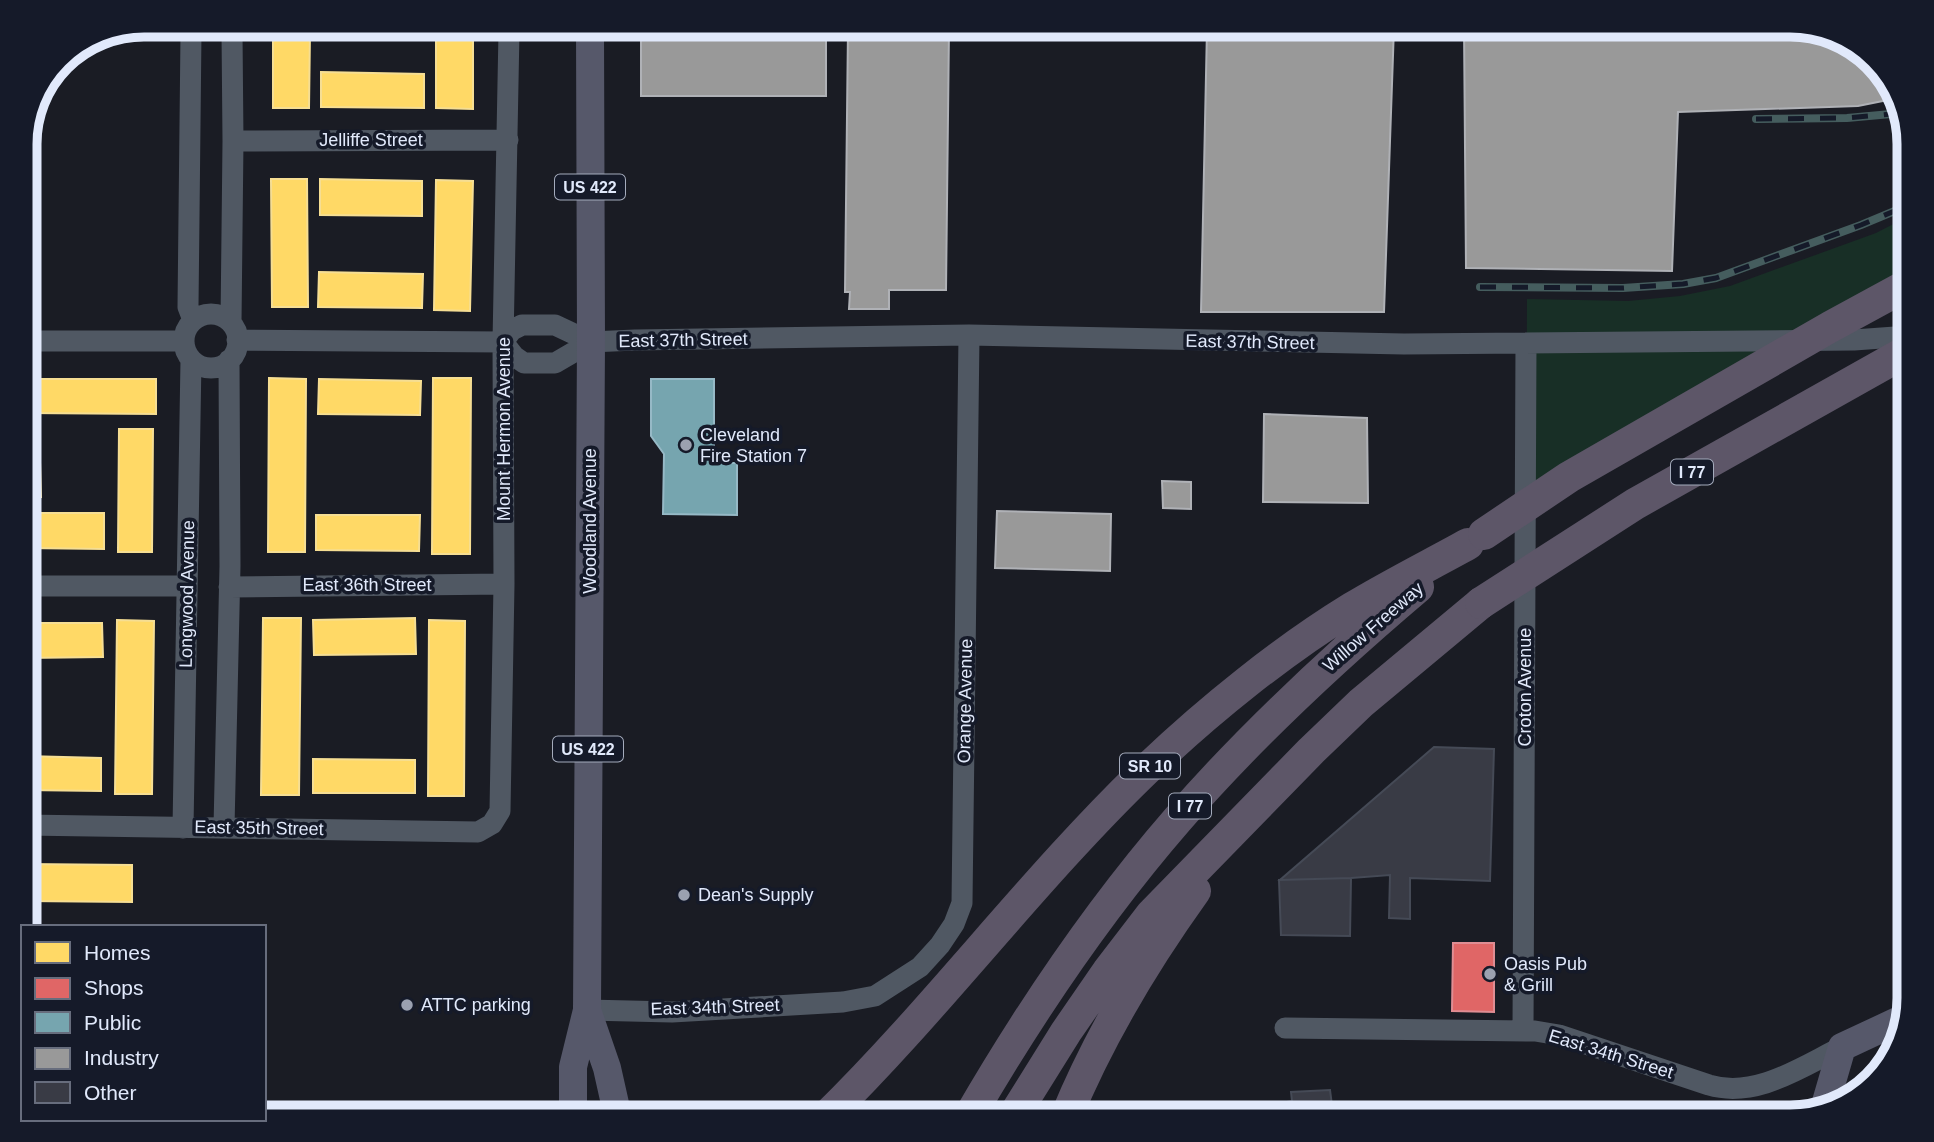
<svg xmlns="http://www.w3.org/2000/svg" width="1934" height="1142" font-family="Helvetica,sans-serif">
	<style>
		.green { fill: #182f26 }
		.homes { fill: #ffd966; stroke: #f6de93; stroke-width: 2 }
		.shops { fill: #e06666; stroke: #e08d93; stroke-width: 2 }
		.public { fill: #76a5af; stroke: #96b9c6; stroke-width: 2 }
		.industry { fill: #999; stroke: #afb1b6; stroke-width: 2 }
		.building { fill: #393b45; stroke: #454a56; stroke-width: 2 }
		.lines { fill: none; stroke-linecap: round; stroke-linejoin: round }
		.minor { stroke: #505863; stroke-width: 21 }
		.major { stroke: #56586a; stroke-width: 28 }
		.highway { stroke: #5d5668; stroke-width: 32 }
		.rail-casing { stroke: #455d5e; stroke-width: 8 }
		.rail { stroke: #151a29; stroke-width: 5; stroke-dasharray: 16; stroke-linecap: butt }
		.highway-bridge { stroke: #5d5668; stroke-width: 32 }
		.poi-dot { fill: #9ba1b0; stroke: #151a29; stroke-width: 2.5 }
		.labels { text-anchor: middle; stroke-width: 7; stroke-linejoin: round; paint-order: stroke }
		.shield { fill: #151a29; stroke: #a4abbc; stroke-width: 2 }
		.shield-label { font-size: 16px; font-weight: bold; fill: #e1e9fb }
		.street-label { font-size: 18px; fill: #e1e9fb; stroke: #151a29 }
		.poi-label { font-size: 18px; fill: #e1e9fb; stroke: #151a29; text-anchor: start }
		.rim { fill: none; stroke: #e1e9fb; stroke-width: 9 }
	</style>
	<rect width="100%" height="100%" fill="#1a1c24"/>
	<path class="green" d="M 1909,216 L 1909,284 L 1526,502 L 1527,299 L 1628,301 L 1680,296 L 1730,286 L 1876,233 Z"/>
	<path class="homes" d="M 473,31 L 473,109 L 436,108 L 436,32 Z
		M 273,32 L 310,32 L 309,108 L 273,108 Z
		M 321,72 L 424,74 L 424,108 L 321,107 Z
		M 271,179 L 307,179 L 308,307 L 272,307 Z
		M 320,179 L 422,181 L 422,216 L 320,215 Z
		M 436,180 L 473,181 L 470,311 L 434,310 Z
		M 319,272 L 423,274 L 422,308 L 318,307 Z
		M 269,378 L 306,379 L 305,552 L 268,552 Z
		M 433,378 L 471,378 L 470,554 L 432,554 Z
		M 25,379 L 156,379 L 156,414 L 25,413 Z
		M 319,379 L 421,381 L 420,415 L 318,414 Z
		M 25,427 L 39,427 L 41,497 L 25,498 Z
		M 119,429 L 153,429 L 152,552 L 118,552 Z
		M 25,513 L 104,513 L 104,549 L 25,548 Z
		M 316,515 L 420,515 L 419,551 L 316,550 Z
		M 263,618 L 301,618 L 299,795 L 261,795 Z
		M 415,618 L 416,654 L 314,655 L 313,620 Z
		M 117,620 L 154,621 L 152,794 L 115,794 Z
		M 429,620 L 465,621 L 464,796 L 428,796 Z
		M 25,623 L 102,623 L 103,657 L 25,658 Z
		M 25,672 L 36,672 L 35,743 L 25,742 Z
		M 25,756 L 101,758 L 101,791 L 25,790 Z
		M 313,759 L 415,760 L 415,793 L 313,793 Z
		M 25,864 L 132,865 L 132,902 L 25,901 Z"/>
	<path class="shops" d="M 1453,943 L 1494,943 L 1494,1012 L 1452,1011 Z"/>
	<path class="public" d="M 651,379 L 714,379 L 714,463 L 737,463 L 737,515 L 663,514 L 664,454 L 651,436 Z"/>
	<path class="industry" d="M 1790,24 L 1850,41 L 1893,84 L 1898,98 L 1858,106 L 1678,112 L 1672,271 L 1466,268 L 1464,26 Z
		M 1394,27 L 1384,312 L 1201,312 L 1207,28 Z
		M 848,29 L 949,29 L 946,290 L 889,290 L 889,309 L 849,309 L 850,292 L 845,292 Z
		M 826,30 L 826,96 L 641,96 L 641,31 Z
		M 1264,414 L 1367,418 L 1368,503 L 1263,502 Z
		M 1162,481 L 1191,482 L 1191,509 L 1163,508 Z
		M 997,511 L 1111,514 L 1110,571 L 995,568 Z"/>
	<path class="building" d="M 1434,747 L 1494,749 L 1490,881 L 1410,878 L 1410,919 L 1389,918 L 1390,875 L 1351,878 L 1280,880 Z
		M 1351,878 L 1350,936 L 1281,935 L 1279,880 Z
		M 1330,1090 L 1333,1113 L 1324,1114 L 1325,1117 L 1286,1117 L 1286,1102 L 1292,1101 L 1291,1092 Z"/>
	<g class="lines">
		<path class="minor" d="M 191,33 L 188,307 L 193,320
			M 233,141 L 508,140
			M184 341a27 27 0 1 1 54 0a27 27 0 1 1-54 0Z
			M 231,323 L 233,141 L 232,33
			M 237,340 L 503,342
			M 25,341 L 184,341
			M 503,342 L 514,356 L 524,363 L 555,363 L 591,342 L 635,340 L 969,335 L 1404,344 L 1854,340 L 1909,336
			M 503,342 L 512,330 L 522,325 L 555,325 L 591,342
			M 25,586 L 187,586
			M 229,587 L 504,584
			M 25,825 L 478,832 L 492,824 L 500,811 L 504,584 L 503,342 L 509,31
			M 224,827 L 230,566 L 229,360
			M 183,828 L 191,360
			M 587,1010 L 672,1012 L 843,1002 L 875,996 L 920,967 L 940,945 L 954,924 L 962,903 L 969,335
			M 1285,1028 L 1535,1031 L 1559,1035 L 1709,1085 C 1756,1099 1801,1067 1842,1047
			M 1523,1031 L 1526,343"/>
		<path class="major" d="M 587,1010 L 607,1068 L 618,1117
			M 1824,1109 L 1842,1047 L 1904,1018
			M 573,1117 L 573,1067 L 587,1010 L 591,342 L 590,31"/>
		<path class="highway" d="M 826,1117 C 939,1006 1034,877 1149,767 C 1209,710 1282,651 1352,608 C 1390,585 1430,565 1468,544
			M 969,1117 C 1030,1012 1098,911 1178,819 C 1251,735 1333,659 1418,587
			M 1013,1117 L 1066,1032 L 1108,971 L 1151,915 L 1311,751 L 1361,703 L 1481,603
			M 1066,1117 C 1099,1037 1144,962 1195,891"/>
		<g class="rail-casing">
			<path id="rail" d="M 1756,119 L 1847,118 L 1902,113
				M 1480,287 L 1623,288 L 1683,284 L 1716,278 L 1861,225 L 1909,205"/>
		</g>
		<use href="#rail" class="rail"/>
		<path class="highway-bridge" d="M 1484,534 L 1569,477 L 1830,327 L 1909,284
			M 1481,603 L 1635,504 L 1909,350"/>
	</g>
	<g class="poi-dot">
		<circle cx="686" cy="445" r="7"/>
		<circle cx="684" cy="895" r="7"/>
		<circle cx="1490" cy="974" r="7"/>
		<circle cx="407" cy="1005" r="7"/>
	</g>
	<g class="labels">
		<g class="shield">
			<rect x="555" y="174.5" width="70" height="25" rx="5"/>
			<rect x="1671" y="459.5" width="42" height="25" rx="5"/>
			<rect x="553" y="736.5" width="70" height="25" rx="5"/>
			<rect x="1120" y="753.5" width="60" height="25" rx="5"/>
			<rect x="1169" y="793.5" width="42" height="25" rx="5"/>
		</g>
		<g class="shield-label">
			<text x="590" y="193">US 422</text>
			<text x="1692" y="478">I 77</text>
			<text x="588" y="755">US 422</text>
			<text x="1150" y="772">SR 10</text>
			<text x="1190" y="812">I 77</text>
		</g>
		<g class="street-label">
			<text x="371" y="146">Jelliffe Street</text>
			<text transform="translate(683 340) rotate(-1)" y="6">East 37th Street</text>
			<text transform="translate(1250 342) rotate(1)" y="6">East 37th Street</text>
			<text transform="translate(504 429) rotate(-90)" y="6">Mount Hermon Avenue</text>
			<text transform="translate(590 521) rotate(-90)" y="6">Woodland Avenue</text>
			<text x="367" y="591">East 36th Street</text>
			<text transform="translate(187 594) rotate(-89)" y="6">Longwood Avenue</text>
			<text transform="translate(1373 627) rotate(-41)" y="6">Willow Freeway</text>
			<text transform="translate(1525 687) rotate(-90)" y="6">Croton Avenue</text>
			<text transform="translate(965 701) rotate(-89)" y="6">Orange Avenue</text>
			<text transform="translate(259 828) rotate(1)" y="6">East 35th Street</text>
			<text transform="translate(715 1007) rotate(-2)" y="6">East 34th Street</text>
			<text transform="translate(1611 1054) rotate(17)" y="6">East 34th Street</text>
		</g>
		<g class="poi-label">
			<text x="700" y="441">Cleveland<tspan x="700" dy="21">Fire Station 7</tspan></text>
			<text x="698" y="901">Dean's Supply</text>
			<text x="1504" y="970">Oasis Pub<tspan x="1504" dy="21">&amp; Grill</tspan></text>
			<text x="421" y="1011">ATTC parking</text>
		</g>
	</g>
	<path d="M0 0H1934V1142H0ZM144 37H1790A107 107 0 0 1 1897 144V998A107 107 0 0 1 1790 1105H144A107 107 0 0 1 37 998V144A107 107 0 0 1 144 37Z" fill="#151a29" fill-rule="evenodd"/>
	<path class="rim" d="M144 37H1790A107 107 0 0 1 1897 144V998A107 107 0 0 1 1790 1105H144A107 107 0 0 1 37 998V144A107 107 0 0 1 144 37Z"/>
	<rect x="21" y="925" width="245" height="196" fill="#151a29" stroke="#676d7d" stroke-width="2"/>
	<rect x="35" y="942" width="35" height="21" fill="#ffd966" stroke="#676d7d" stroke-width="2"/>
	<text x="84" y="960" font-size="21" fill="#e1e9fb">Homes</text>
	<rect x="35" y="978" width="35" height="21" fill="#e06666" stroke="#676d7d" stroke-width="2"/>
	<text x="84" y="995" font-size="21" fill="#e1e9fb">Shops</text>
	<rect x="35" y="1012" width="35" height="21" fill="#76a5af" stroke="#676d7d" stroke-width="2"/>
	<text x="84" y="1030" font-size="21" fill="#e1e9fb">Public</text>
	<rect x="35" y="1048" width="35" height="21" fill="#999999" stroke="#676d7d" stroke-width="2"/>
	<text x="84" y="1065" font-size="21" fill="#e1e9fb">Industry</text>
	<rect x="35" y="1082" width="35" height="21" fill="#393b45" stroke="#676d7d" stroke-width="2"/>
	<text x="84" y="1100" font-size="21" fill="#e1e9fb">Other</text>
</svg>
